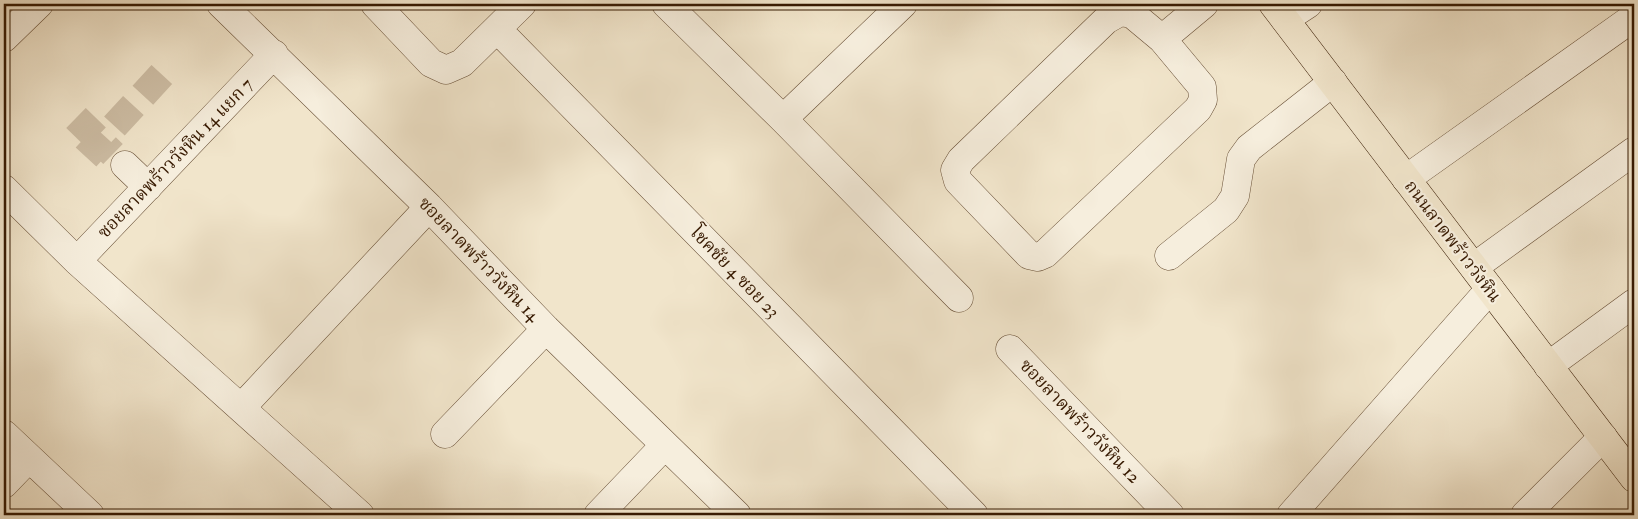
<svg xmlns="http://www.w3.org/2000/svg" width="1638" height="519" font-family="'IM FELL Double Pica','Noto Serif Thai',serif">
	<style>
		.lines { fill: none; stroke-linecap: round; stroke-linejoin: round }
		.minor-tunnel { stroke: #ccbca3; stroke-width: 28; stroke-dasharray: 28 14; stroke-linecap: butt }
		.minor-casing { stroke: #664d34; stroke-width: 29 }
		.major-casing { stroke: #371a02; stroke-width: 29 }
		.minor { stroke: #f6eedd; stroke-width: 28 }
		.major { stroke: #f1e5cb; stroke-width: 28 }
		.labels { text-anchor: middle; stroke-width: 4.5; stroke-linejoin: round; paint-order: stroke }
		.street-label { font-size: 18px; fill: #371a02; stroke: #f6eedd }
	</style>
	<rect width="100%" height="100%" fill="#f1e5cb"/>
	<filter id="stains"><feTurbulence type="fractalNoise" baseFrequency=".004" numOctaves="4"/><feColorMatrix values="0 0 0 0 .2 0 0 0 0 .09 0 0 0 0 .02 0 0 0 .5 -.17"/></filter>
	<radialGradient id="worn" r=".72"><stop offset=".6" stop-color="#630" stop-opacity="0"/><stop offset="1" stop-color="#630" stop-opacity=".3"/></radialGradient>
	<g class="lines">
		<path class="minor-tunnel" d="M 76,118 L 113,154
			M 86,157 L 166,70"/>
		<g class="minor-casing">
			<path id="minor" d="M 221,4 L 429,207 L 546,329 L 737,515
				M 375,4 L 431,63 L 446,70 L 462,63 L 522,4
				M 666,4 L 783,119 L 959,298
				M 1285,19 L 1308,4
				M 497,29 L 974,515
				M 4,38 L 39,4
				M 1162,39 L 1202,87 L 1203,100 L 1198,109 L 1045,254 L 1038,257 L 1029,255 L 958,181 L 955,170 L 961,160 L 1106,20 L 1120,12 L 1132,14 L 1162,39 L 1204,4
				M 783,119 L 903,4
				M 125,165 L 148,187
				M 1406,179 L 1634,17
				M 4,189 L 77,261 L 360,515
				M 1169,256 L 1226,210 L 1235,196 L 1241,159 L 1249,148 L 1333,82
				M 77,261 L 274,54
				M 1474,267 L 1634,151
				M 1010,349 L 1170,515
				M 1548,366 L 1634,303
				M 241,408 L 429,207
				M 4,434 L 90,515
				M 445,434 L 546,329
				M 4,484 L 29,458
				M 598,515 L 665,445
				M 1291,515 L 1490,289
				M 1525,515 L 1603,437"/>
		</g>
		<g class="major-casing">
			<path id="major" d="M 1273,4 L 1634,478"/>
		</g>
		<use href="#minor" class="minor"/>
		<use href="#major" class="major"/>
	</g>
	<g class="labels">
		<g class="street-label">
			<text transform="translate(175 158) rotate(-46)" y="6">ซอยลาดพร้าววังหิน 14 แยก 7</text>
			<text transform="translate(1453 241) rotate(53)" y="6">ถนนลาดพร้าววังหิน</text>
			<text transform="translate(479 259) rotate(46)" y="6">ซอยลาดพร้าววังหิน 14</text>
			<text transform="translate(735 272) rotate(46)" y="6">โชคชัย 4 ซอย 23</text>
			<text transform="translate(1080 421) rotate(46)" y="6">ซอยลาดพร้าววังหิน 12</text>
		</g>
	</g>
	<rect width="1638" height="519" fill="none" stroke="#f1e5cb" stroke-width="20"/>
	<rect x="5" y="5" width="1628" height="509" fill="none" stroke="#371a02" stroke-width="2.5"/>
	<rect x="10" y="10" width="1618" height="499" fill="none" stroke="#371a02"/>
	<rect width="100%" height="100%" filter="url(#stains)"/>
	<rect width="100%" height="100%" fill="url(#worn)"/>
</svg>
